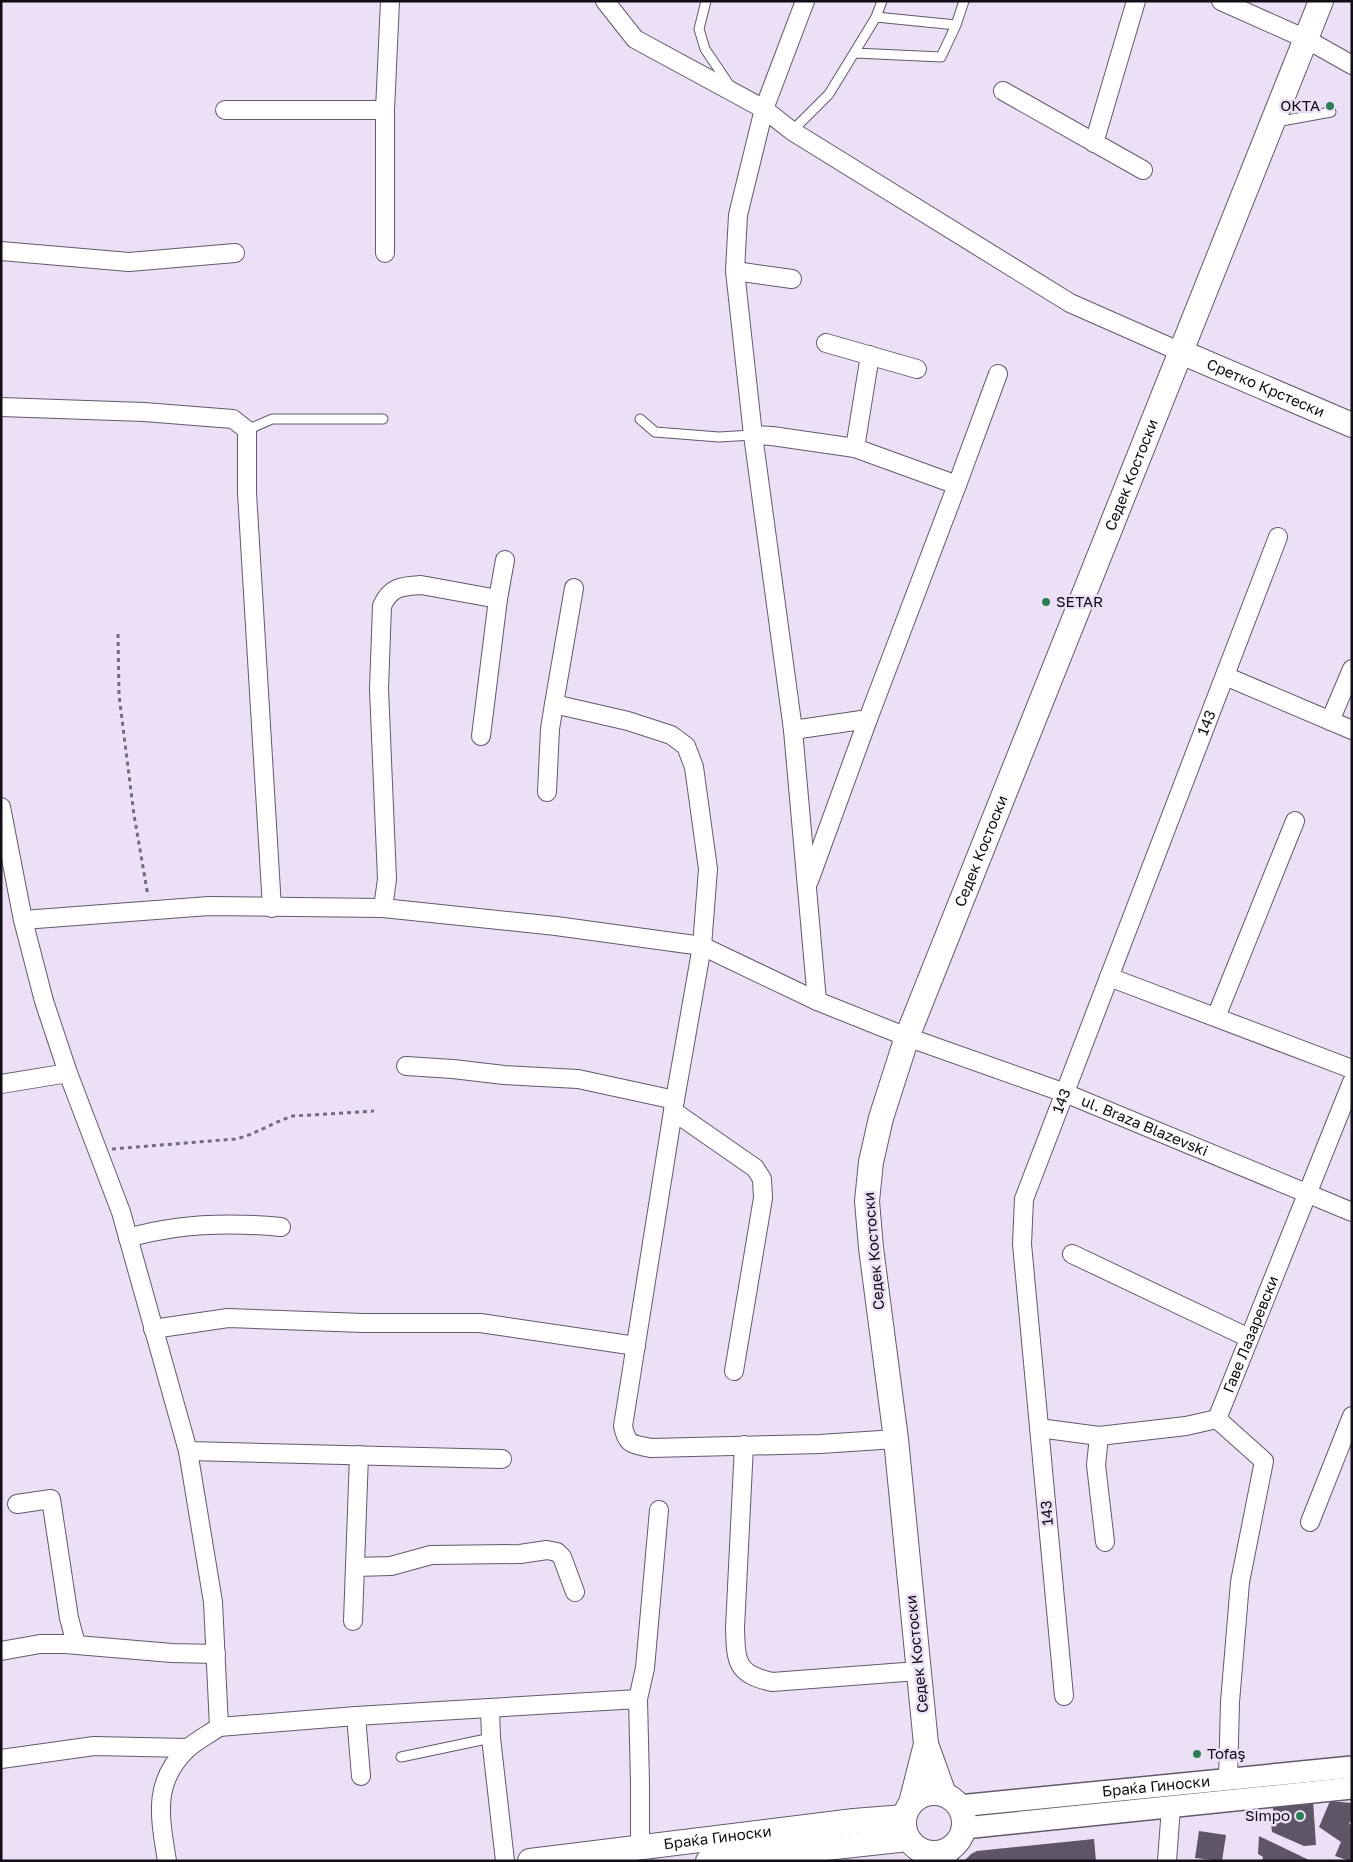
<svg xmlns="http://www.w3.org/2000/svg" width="1353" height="1862" font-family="'Golos Text',sans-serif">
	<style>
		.building { fill: #5e5567 }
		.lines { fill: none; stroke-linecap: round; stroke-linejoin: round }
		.service-casing { stroke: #63596c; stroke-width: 11 }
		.minor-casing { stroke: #63596c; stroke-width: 20 }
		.tertiary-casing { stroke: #63596c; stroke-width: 24 }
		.secondary-casing { stroke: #63596c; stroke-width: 26 }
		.path { stroke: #736c7a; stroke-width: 3; stroke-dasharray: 4 4; stroke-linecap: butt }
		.service { stroke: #fff; stroke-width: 9 }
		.minor { stroke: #fff; stroke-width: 18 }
		.tertiary { stroke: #fff; stroke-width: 21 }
		.secondary { stroke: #fff; stroke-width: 24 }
		.poi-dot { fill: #298055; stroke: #ebe0f6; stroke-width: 2 }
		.labels { text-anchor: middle; stroke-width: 5; stroke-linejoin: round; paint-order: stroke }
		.poi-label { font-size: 15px; fill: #100d14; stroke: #ebe0f6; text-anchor: end }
		.street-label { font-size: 15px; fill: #100d14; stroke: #ebe0f6 }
	</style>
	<rect width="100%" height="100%" fill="#ebe0f6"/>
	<path class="building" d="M 1313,1800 L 1316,1845 L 1304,1846 L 1272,1832 L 1270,1816 L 1274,1814 L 1272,1804 Z
		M 1330,1801 L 1352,1803 L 1352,1818 L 1349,1824 L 1352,1825 L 1352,1857 L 1350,1861 L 1335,1856 L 1341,1842 L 1319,1827 Z
		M 1199,1831 L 1226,1835 L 1222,1861 L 1195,1858 Z
		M 1259,1836 L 1311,1861 L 1262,1861 L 1263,1857 L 1258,1854 Z
		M 1094,1839 L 1096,1861 L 964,1861 L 971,1854 L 977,1851 Z"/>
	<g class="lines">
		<g class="service-casing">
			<path id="service" d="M 706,1 L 699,29 L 705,49 L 730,86
				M 876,17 L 956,25
				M 855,53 L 941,57 L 956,25 L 964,1
				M 1276,122 L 1331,112
				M 792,131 L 829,94 L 876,17 L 882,1
				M 640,419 L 655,432 L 719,437 L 753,435
				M 247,430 L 272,419 L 383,419
				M 401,1757 L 491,1738"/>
		</g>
		<g class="minor-casing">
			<g id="minor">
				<path d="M 605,1 L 635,39 L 764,109 L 738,215 L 735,271 L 753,435 L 793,730 L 817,1001"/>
				<path d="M 805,1 L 764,109 L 792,131 L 1070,303 L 1181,352"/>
				<path d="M 1221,1 L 1306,39 L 1352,65"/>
				<path d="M 1003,91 L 1143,170"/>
				<path d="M 225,110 L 385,110"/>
				<path d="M 1094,143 L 1136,1"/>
				<path d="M 1,251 L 129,262 L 235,253"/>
				<path d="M 385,253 L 385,110 L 390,1"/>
				<path d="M 735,271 L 792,279"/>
				<path d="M 826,343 L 917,369"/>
				<path d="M 1,407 L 144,412 L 233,419 L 247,430 L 247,493 L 272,908"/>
				<path d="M 753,435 L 772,436 L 855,448 L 957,485"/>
				<path d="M 855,448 L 870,355"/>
				<path d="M 1225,676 L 1352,730"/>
				<path d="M 554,704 L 574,588"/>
				<path d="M 1330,721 L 1352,669"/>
				<path d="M 793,730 L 868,719 L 957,485 L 998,374"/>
				<path d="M 481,736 L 498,599"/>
				<path d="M 547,792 L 550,729 L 554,704 L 628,721 L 671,735 L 686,746 L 694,767 L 708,869 L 702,946 L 673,1111 L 623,1426 C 627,1446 633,1444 651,1448 L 820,1444 L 896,1439"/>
				<path d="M 1,807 L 23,920 L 44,1001 L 68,1073 L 121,1212 L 188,1451 L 213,1602 L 219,1727 C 209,1734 196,1741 187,1749 C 152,1783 160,1817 167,1861"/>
				<path d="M 809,881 L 868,719"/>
				<path d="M 383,908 L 387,879 L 379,689 L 382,606 C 390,587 402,586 421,585 L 498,599 L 505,560"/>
				<path id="s1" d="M 23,920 L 209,906 L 383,908 L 556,926 L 702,946 L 817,1001 L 907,1037 L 1065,1093 L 1352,1212"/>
				<path d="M 1109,977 L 1352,1069"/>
				<path d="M 1216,1017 L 1295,821"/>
				<path d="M 406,1066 L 453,1069 L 504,1075 L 578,1079 L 675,1100"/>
				<path d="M 1,1084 L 68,1073"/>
				<path d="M 673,1111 L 755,1168 L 762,1179 L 763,1198 L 734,1371"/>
				<path d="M 128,1238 C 178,1223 229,1222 281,1227"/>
				<path d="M 1072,1254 L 1249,1338"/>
				<path d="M 153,1329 L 228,1318 L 363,1323 L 480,1323 L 636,1346"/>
				<path d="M 1217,1419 L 1264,1461 L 1240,1582 L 1230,1702 L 1228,1780"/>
				<path id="s2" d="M 1039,1428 L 1099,1436 L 1186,1426 L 1217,1419 L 1352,1082"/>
				<path d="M 1099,1436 L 1096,1465 L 1105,1542"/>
				<path d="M 744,1445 L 735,1628 C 736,1662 736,1674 772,1682 L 918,1671"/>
				<path d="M 188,1451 L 502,1459"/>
				<path d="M 17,1504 L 51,1499 L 69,1618 L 76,1644"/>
				<path d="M 1310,1522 L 1352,1416"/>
				<path d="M 355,1567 L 391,1566 L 431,1555 L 520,1554 L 547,1550 L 557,1552 L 562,1557 L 575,1592"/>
				<path d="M 353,1621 L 359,1455"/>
				<path d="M 1,1651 L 40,1644 L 65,1644 L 172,1653 L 216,1654"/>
				<path id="s3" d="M 1064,1696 L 1022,1244 L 1024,1199 L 1278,537"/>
				<path d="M 490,1708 L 491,1738 L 505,1861"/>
				<path d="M 356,1716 L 361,1776"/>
				<path d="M 219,1727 L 356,1716 L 638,1699"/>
				<path d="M 1,1759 L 94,1746 L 188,1748"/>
				<path d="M 640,1847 L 640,1783 L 638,1699 L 645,1668 L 659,1510"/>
				<path d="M 1167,1861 L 1171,1807"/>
			</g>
		</g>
		<g class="tertiary-casing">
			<g id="tertiary">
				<path id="s4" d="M 959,1806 L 1352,1767"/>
				<path d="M 964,1828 L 1352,1788"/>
				<path d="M 921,1850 L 924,1861"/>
				<path d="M 945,1861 L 949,1850"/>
			</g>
		</g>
		<g class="secondary-casing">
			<g id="secondary">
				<path id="s5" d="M 1181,352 L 1352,425"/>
				<circle cx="934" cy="1823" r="30"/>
				<path id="s6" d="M 944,1794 L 926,1744 L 896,1439 L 871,1248 L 867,1201 L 871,1162 L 881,1118 L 907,1037 L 1321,1"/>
				<path d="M 911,1803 L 926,1744"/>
				<path id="s7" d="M 530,1861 L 854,1821 L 904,1817"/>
				<path d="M 708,1861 L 908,1839"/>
			</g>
		</g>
		<path class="path" d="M 118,634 L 119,695 L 134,815 L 148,896
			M 112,1149 L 235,1139 C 255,1135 273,1122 293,1116 L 374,1111"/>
		<use href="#service" class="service"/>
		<use href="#minor" class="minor"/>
		<use href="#tertiary" class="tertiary"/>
		<use href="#secondary" class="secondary"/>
	</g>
	<g class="poi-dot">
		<circle cx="1330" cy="106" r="5"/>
		<circle cx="1046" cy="602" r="5"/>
		<circle cx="1197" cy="1754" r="5"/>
		<circle cx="1300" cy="1816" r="5"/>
	</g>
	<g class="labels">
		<g class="poi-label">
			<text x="1320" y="111">ОКТА</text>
			<text x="1056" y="607" text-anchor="start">SETAR</text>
			<text x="1207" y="1759" text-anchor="start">Tofaş</text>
			<text x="1290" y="1821">Simpo</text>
		</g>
		<g class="street-label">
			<text dy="5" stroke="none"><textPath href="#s5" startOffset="92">Сретко Крстески</textPath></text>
			<text dy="5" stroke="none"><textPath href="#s6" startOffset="1374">Седек Костоски</textPath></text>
			<text dy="5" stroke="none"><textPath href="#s3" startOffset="1009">143</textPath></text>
			<text dy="5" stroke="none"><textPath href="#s6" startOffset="969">Седек Костоски</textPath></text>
			<text dy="5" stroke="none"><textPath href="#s3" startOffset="604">143</textPath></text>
			<text dy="5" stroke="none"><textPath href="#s1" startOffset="1160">ul. Braza Blazevski</textPath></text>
			<text transform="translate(874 1251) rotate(-95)" y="5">Седек Костоски</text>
			<text dy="5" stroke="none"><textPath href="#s2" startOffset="271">Гаве Лазаревски</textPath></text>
			<text transform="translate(1047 1513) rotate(-95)" y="5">143</text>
			<text transform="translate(917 1654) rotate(-96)" y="5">Седек Костоски</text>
			<text dy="5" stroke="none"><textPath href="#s4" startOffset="198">Браќа Гиноски</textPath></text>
			<text dy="5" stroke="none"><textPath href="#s7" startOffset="189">Браќа Гиноски</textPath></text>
		</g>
	</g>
	<rect width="1353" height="1862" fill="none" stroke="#100d14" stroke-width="5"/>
</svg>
